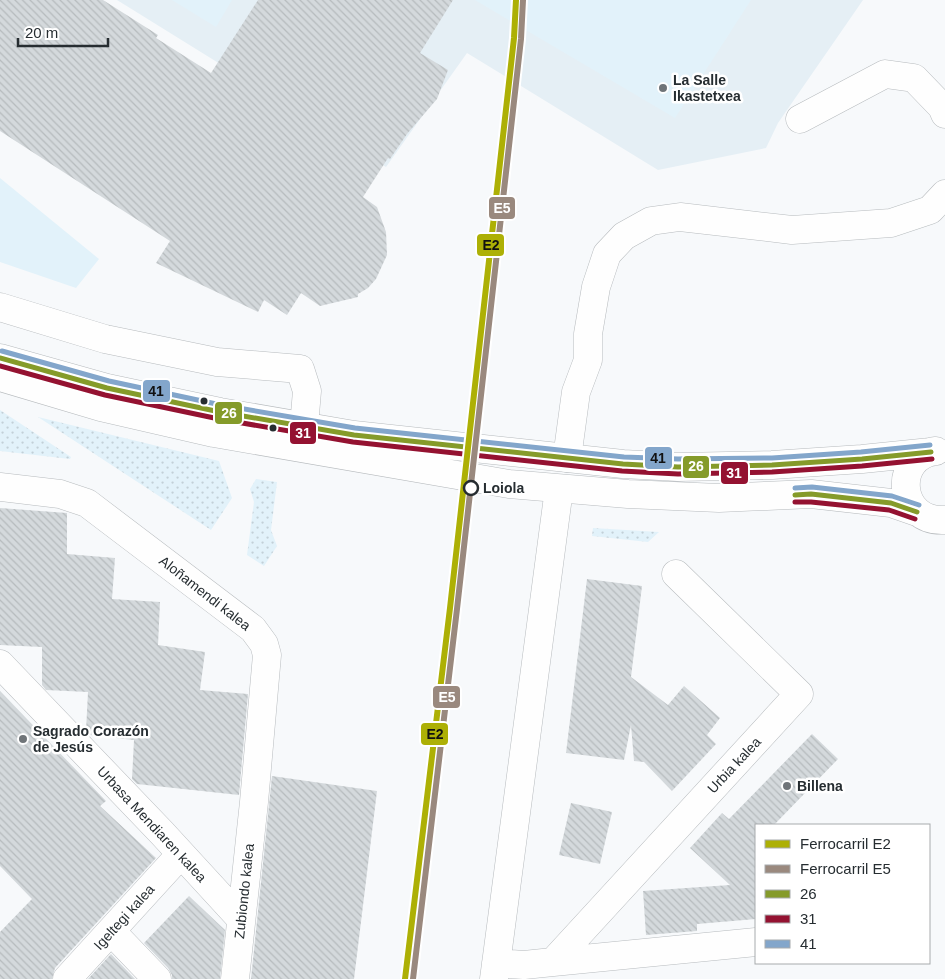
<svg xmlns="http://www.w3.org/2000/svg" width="945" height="979" font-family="Arial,sans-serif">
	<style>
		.built { fill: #e5eff5 }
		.grass { fill: url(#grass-dots) }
		.green { fill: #e2f2fa }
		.building { fill: url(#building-back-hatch) }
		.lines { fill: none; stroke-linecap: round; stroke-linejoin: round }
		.minor-casing { stroke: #b7bbbe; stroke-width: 29 }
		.major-casing { stroke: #b7bbbe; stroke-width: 29 }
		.minor { stroke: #fefefe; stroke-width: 28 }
		.major { stroke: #fefefe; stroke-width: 28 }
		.bus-1-casing { stroke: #fff; stroke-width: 9 }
		.bus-2-casing { stroke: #fff; stroke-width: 9 }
		.bus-3-casing { stroke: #fff; stroke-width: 9 }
		.bus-1 { stroke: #859b2a; stroke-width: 5 }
		.bus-2 { stroke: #941231; stroke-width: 5 }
		.bus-3 { stroke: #83a6cb; stroke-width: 5 }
		.rail-1-casing { stroke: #fff; stroke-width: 10 }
		.rail-2-casing { stroke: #fff; stroke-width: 10 }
		.rail-1 { stroke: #adb005; stroke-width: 6 }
		.rail-2 { stroke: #9a897e; stroke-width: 6 }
		.poi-dot { fill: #6f7478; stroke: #fff; stroke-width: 2 }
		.bus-dot { fill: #262d31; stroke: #fff; stroke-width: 2 }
		.stop-dot { fill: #fff; stroke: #262d31; stroke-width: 2.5 }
		.labels { text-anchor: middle; stroke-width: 5; stroke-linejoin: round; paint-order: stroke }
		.poi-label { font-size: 14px; font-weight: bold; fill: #262d31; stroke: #fff; text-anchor: start }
		.stop-label { font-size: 14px; font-weight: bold; fill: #262d31; stroke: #fff; text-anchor: start }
		.street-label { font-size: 14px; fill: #262d31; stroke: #fff }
		.line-badge { stroke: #fff; stroke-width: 2 }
		.badge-label { font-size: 14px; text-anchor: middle; font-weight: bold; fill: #fff }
		.pale-badge-label { font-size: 14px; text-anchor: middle; font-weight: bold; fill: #111 }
	</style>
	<defs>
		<pattern id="grass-dots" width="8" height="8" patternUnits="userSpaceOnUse" patternTransform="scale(1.25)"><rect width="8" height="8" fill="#e2f2fa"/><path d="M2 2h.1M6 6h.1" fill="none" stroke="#c2d0d7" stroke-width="1.8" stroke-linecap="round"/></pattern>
		<pattern id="building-back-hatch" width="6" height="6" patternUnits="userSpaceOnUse" patternTransform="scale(1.25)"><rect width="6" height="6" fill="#d4d9dc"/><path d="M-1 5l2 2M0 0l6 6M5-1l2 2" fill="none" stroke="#b6bbbd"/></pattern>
	</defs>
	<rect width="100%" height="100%" fill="#f7f9fb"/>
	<path class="built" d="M 117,0 L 863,0 L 778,123 L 766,148 L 658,170 L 467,53 L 386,167 Z"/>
	<path class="grass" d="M 0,410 L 71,457 L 70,459 L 0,451 Z
		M 38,417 L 219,461 L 232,498 L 211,530 Z
		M 256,479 L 277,482 L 271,530 L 277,546 L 264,566 L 247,555 L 254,502 L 250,489 Z
		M 593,528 L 659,532 L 648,542 L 592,536 Z"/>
	<path class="green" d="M 172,0 L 232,0 L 216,27 Z
		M 475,0 L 751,0 L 675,118 Z
		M 0,178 L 99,259 L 76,288 L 0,262 Z"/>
	<path class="building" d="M 0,0 L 103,0 L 158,35 L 156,38 L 211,73 L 258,0 L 453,0 L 420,53 L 448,70 L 437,99 L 407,134 L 390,159 L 388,158 L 363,197 L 377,207 L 386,232 L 387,255 L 376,279 L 368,288 L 358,294 L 358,297 L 320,306 L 301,293 L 287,315 L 264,300 L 258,312 L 156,263 L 170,241 L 0,131 Z
		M 0,508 L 67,513 L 67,554 L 115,558 L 112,599 L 160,602 L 158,645 L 205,652 L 200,690 L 248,694 L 239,795 L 137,784 L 132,779 L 134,740 L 90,735 L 86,731 L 88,692 L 46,690 L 42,685 L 42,647 L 0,645 Z
		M 587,579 L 642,586 L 631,677 L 668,705 L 684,686 L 720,718 L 707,735 L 716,744 L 672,791 L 644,762 L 634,761 L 631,725 L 624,760 L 566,753 Z
		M 0,691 L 106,801 L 100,806 L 156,858 L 55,968 L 52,979 L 0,979 L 0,932 L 32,899 L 0,866 Z
		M 812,734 L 838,759 L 774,825 L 756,825 L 756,919 L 697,924 L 697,931 L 646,935 L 643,891 L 730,885 L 690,848 L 722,813 L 729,819 Z
		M 272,776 L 377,791 L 354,979 L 251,979 Z
		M 571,803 L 612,812 L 600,864 L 559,855 Z
		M 189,896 L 225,930 L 220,979 L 172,979 L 172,975 L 168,968 L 144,943 Z
		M 111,954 L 135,979 L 88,979 Z"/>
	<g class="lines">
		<g class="minor-casing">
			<path id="minor" d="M 800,119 L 885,74 L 914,78 L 942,107 L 945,114
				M 0,307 L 105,339 L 217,362 L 300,369 L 307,391 L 304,426
				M 567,458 L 576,392 L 588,360 L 588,334 L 596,287 L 607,254 L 624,236 L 651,221 L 680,217 L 792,230 L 891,223 L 930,210 L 945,194
				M 0,487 L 60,494 L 87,503 L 253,629 L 264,644 L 267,655 L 254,802 L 235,979
				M 0,664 L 162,833 L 241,919
				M 111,931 L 157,979
				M 553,962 L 756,942
				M 496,963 L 524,965 L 553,962 L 799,694 L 676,574
				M 67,979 L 181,854
				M 494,979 L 559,489"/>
		</g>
		<g class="major-casing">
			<path id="major" d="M 0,358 L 107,388 L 220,412 L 354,435 L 623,464 L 678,467 L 772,465 L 862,459 L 931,452
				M 0,377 L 101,407 L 214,433 L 509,484 L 628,494 L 719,498 L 811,494 L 891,503 L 917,512
				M 936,451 C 892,456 897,523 945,520"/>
		</g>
		<use href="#minor" class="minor"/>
		<use href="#major" class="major"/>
		<g class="bus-1-casing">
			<path id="bus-1" d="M 0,358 L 107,388 L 220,412 L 354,435 L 623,464 L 678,467 L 772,465 L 862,459 L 931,452
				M 795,495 L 811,494 L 891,503 L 917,512"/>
		</g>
		<g class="bus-2-casing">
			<path id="bus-2" d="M 0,366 L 105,395 L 219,419 L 353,442 L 622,471 L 678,474 L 772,472 L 862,466 L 932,459
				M 795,502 L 811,502 L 889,510 L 915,519"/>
		</g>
		<g class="bus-3-casing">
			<path id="bus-3" d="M 2,351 L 109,381 L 221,405 L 355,428 L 624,457 L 678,459 L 772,458 L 861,452 L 930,445
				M 795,488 L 812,487 L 892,496 L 919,505"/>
		</g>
		<use href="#bus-1" class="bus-1"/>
		<use href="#bus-2" class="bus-2"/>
		<use href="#bus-3" class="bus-3"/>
		<g class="rail-1-casing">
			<path id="rail-1" d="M 405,979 L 450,608 L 514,38 L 516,0"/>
		</g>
		<g class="rail-2-casing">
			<path id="rail-2" d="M 413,979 L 457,609 L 521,39 L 523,0"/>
		</g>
		<use href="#rail-1" class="rail-1"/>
		<use href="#rail-2" class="rail-2"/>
	</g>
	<g class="poi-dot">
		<circle cx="663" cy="88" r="5"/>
		<circle cx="23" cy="739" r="5"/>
		<circle cx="787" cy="786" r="5"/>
	</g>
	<g class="bus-dot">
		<circle cx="204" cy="401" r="4.5"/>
		<circle cx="273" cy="428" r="4.5"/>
	</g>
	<circle class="stop-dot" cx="471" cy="488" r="7"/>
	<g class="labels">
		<g class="poi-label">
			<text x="673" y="85">La Salle<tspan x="673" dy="16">Ikastetxea</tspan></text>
			<text x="33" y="736">Sagrado Corazón<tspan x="33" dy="16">de Jesús</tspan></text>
			<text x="797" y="791">Billena</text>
		</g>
		<g class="stop-label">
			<text x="483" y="493">Loiola</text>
		</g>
		<g class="street-label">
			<text transform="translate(205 593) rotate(38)" y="5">Aloñamendi kalea</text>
			<text transform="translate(734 765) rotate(-47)" y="5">Urbia kalea</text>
			<text transform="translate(152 824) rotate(47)" y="5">Urbasa Mendiaren kalea</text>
			<text transform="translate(244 891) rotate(-84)" y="5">Zubiondo kalea</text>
			<text transform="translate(124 917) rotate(-48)" y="5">Igeltegi kalea</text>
		</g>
	</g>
	<g class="line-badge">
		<rect x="488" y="196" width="28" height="24" rx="5" fill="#9a897e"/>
		<rect x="476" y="233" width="29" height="24" rx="5" fill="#adb005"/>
		<rect x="142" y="379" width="29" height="24" rx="5" fill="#83a6cb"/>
		<rect x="214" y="401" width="29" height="24" rx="5" fill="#859b2a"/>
		<rect x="289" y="421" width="28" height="24" rx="5" fill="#941231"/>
		<rect x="644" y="446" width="29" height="24" rx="5" fill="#83a6cb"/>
		<rect x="682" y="455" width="28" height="24" rx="5" fill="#859b2a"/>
		<rect x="720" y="461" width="29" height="24" rx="5" fill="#941231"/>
		<rect x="432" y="685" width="29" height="24" rx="5" fill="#9a897e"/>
		<rect x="420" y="722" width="29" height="24" rx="5" fill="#adb005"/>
	</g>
	<g class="badge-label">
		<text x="502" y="213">E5</text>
		<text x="229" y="418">26</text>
		<text x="303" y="438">31</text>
		<text x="696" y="471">26</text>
		<text x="734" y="478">31</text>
		<text x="447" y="702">E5</text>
	</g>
	<g class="pale-badge-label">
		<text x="491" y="250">E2</text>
		<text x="156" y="396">41</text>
		<text x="658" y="463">41</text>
		<text x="435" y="739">E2</text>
	</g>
	<rect x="755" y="824" width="175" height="140" fill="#ffffff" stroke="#a8abad"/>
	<rect x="765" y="840" width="25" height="8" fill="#adb005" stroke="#a8abad"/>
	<text x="800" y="849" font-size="15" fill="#262d31">Ferrocarril E2</text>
	<rect x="765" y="865" width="25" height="8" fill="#9a897e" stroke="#a8abad"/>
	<text x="800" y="874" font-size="15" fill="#262d31">Ferrocarril E5</text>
	<rect x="765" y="890" width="25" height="8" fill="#859b2a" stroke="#a8abad"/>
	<text x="800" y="899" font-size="15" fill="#262d31">26</text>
	<rect x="765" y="915" width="25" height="8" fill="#941231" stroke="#a8abad"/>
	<text x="800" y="924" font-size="15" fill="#262d31">31</text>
	<rect x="765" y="940" width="25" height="8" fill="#83a6cb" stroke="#a8abad"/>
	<text x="800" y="949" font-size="15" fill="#262d31">41</text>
	<path d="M18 38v8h90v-8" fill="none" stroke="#262d31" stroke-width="2.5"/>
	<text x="25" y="38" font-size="15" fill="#262d31" stroke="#ffffff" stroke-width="4" paint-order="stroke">20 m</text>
</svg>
